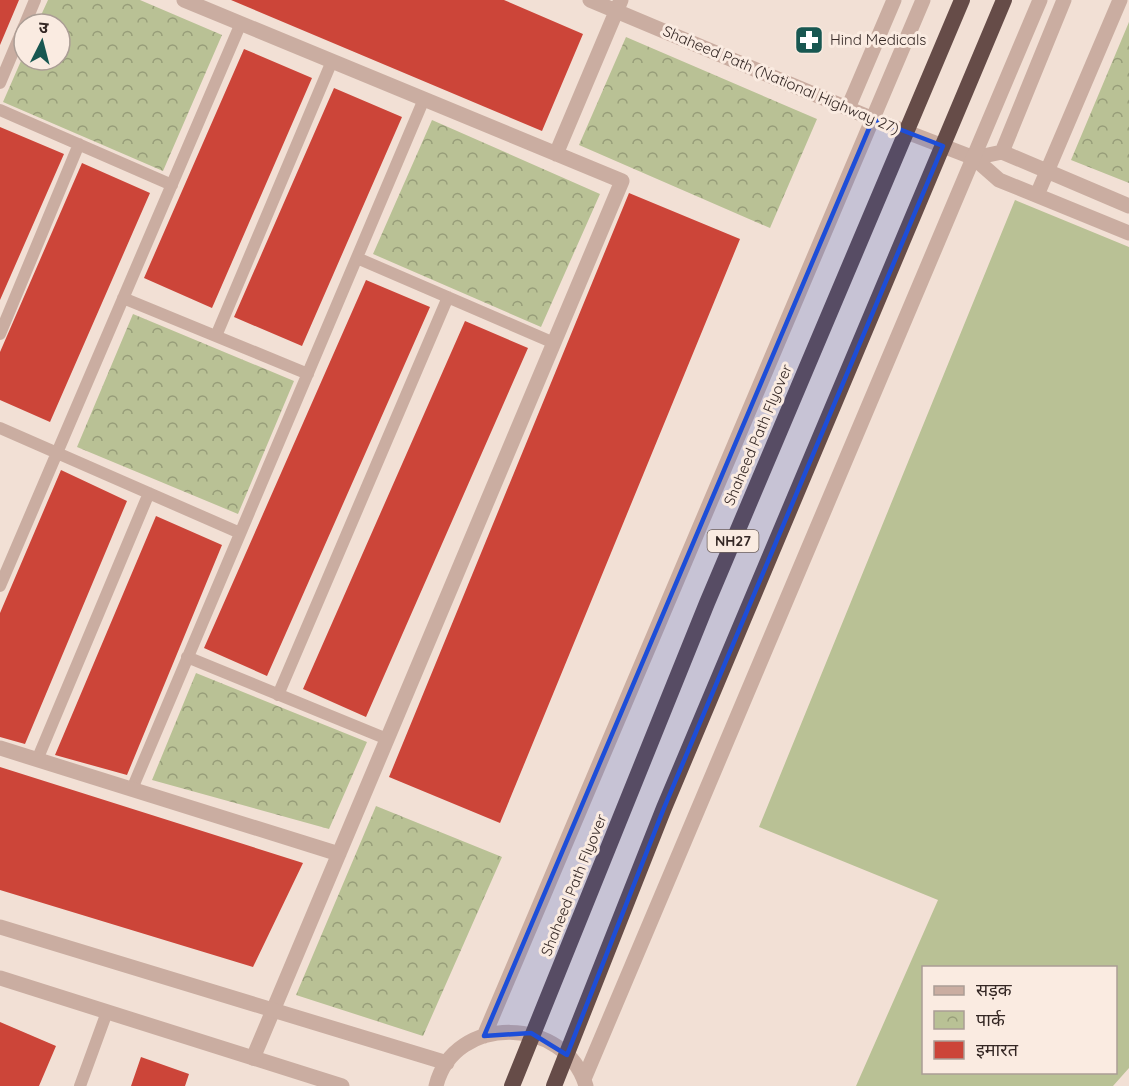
<svg xmlns="http://www.w3.org/2000/svg" width="1129" height="1086" font-family="Quicksand,'Noto Sans Devanagari',sans-serif">
	<style>
		.grass { fill: #b9c195; fill-rule: evenodd }
		.park { fill: url(#park-crowns) }
		.building { fill: #cc4539 }
		.lines { fill: none; stroke-linecap: round; stroke-linejoin: round }
		.service { stroke: #caada1; stroke-width: 12 }
		.minor { stroke: #caada1; stroke-width: 15 }
		.tertiary { stroke: #caada1; stroke-width: 15 }
		.trunk-bridge { stroke: #664c48; stroke-width: 16 }
		.marked { fill: #1d4ed8; fill-opacity: 0.2; stroke: #1d4ed8; stroke-width: 4.5; stroke-linejoin: round }
		.labels { text-anchor: middle; stroke-width: 6; stroke-linejoin: round; paint-order: stroke }
		.shield { fill: #faebe1; stroke: #6f625d; stroke-width: 1.5 }
		.shield-label { font-size: 14px; font-weight: bold; fill: #342724 }
		.poi-label { font-size: 15px; fill: #342724; stroke: #faebe1; text-anchor: start }
		.street-label { font-size: 15px; fill: #342724; stroke: #faebe1 }
	</style>
	<defs>
		<pattern id="park-crowns" width="20" height="18" patternUnits="userSpaceOnUse" patternTransform="scale(1.5)"><rect width="20" height="18" fill="#b9c195"/><path d="M2 6a3 3 0 1 1 6 0M12 15a3 3 0 1 1 6 0" fill="none" stroke="#979d79"/></pattern>
	</defs>
	<rect width="100%" height="100%" fill="#f2e0d5"/>
	<path class="grass" d="M 1015,200 L 1129,247 L 1129,1068 L 1113,1086 L 856,1086 L 938,900 L 759,827 ZM 924,968 L 1116,968 L 1116,1072 L 924,1072 Z"/>
	<path class="park" d="M 48,0 L 140,0 L 222,35 L 163,171 L 3,102 L 24,54 L 24,60 L 60,60 L 60,24 L 37,24 Z
		M 1129,22 L 1129,183 L 1071,160 Z
		M 626,37 L 817,119 L 770,228 L 579,145 Z
		M 432,120 L 600,194 L 541,327 L 373,254 Z
		M 133,314 L 294,381 L 238,514 L 77,447 Z
		M 196,673 L 367,742 L 329,829 L 152,780 Z
		M 376,806 L 502,857 L 423,1036 L 296,995 Z"/>
	<path class="building" d="M 0,0 L 19,0 L 0,45 Z
		M 231,0 L 504,0 L 583,34 L 542,131 Z
		M 244,49 L 312,78 L 212,308 L 144,278 Z
		M 334,88 L 402,117 L 302,346 L 234,317 Z
		M 0,127 L 64,154 L 0,300 Z
		M 82,163 L 150,193 L 50,422 L 0,400 L 0,352 Z
		M 629,193 L 740,239 L 500,823 L 389,777 Z
		M 366,280 L 430,307 L 267,676 L 204,648 Z
		M 465,321 L 528,348 L 366,717 L 303,689 Z
		M 61,470 L 127,501 L 25,744 L 0,737 L 0,613 Z
		M 156,516 L 222,545 L 127,775 L 55,755 Z
		M 0,767 L 303,863 L 253,967 L 0,890 Z
		M 0,1022 L 56,1046 L 39,1086 L 0,1086 Z
		M 141,1057 L 189,1074 L 185,1086 L 131,1086 Z"/>
	<g class="lines">
		<path class="service" d="M 25,24 L 35,0
			M 0,83 L 24,26
			M 0,110 L 172,185
			M 357,258 L 554,343
			M 123,298 L 308,374
			M 0,334 L 79,144
			M 216,336 L 332,61
			M 0,428 L 240,533
			M 0,586 L 241,23
			M 187,657 L 387,739
			M 278,695 L 448,297
			M 37,760 L 149,493
			M 132,789 L 424,99
			M 80,1086 L 107,1012"/>
		<path class="minor" d="M 184,0 L 622,181 L 253,1058
			M 590,0 L 873,119 L 974,158 L 999,180 L 1129,233
			M 848,108 L 894,0
			M 1002,152 L 1064,0
			M 556,154 L 621,0
			M 974,158 L 1002,152 L 1129,206
			M 1037,195 L 1120,0
			M 0,748 L 339,854"/>
		<path class="tertiary" d="M 0,927 L 447,1063
			M 0,978 L 342,1086
			M 484,1036 L 923,0
			M 584,1079 L 1040,0
			M 436,1086 C 454,1013 566,1016 586,1086"/>
		<path class="trunk-bridge" d="M 512,1086 L 707,603 L 962,0
			M 554,1086 L 664,808 L 1004,0"/>
	</g>
	<path class="marked" d="M 873,119 L 943,146 L 664,808 L 567,1055 L 531,1033 L 484,1036 Z"/>
	<defs>
		<g id="pharmacy-square" transform="scale(1.5)"><rect x="-9" y="-9" width="18" height="18" rx="4" fill="#185751" stroke="#faebe1"/><path d="M-2-6h4v4h4v4h-4v4h-4v-4h-4v-4h4Z" fill="#fff"/></g>
	</defs>
	<g fill-rule="evenodd">
		<use href="#pharmacy-square" x="809" y="40"/>
	</g>
	<g class="labels">
		<rect class="shield" x="707.5" y="530" width="51" height="22" rx="4.5"/>
		<g class="shield-label">
			<text x="733" y="546">NH27</text>
		</g>
		<g class="poi-label">
			<text x="830" y="45">Hind Medicals</text>
		</g>
		<g class="street-label">
			<text transform="translate(781 80) rotate(23)" y="5">Shaheed Path (National Highway 27)</text>
			<text transform="translate(758 435) rotate(-67)" y="5">Shaheed Path Flyover</text>
			<text transform="translate(574 885) rotate(-68)" y="5">Shaheed Path Flyover</text>
		</g>
	</g>
	<rect x="922" y="966" width="195" height="108" fill="#faebe1" stroke="#ab9d95" stroke-width="1.5"/>
	<rect x="934" y="986" width="30" height="9" fill="#caada1" stroke="#ab9d95" stroke-width="1.5"/>
	<text x="976" y="996" font-size="18" fill="#342724">सड़क</text>
	<rect x="934" y="1011" width="30" height="18" fill="url(#park-crowns)" stroke="#ab9d95" stroke-width="1.5"/>
	<text x="976" y="1026" font-size="18" fill="#342724">पार्क</text>
	<rect x="934" y="1041" width="30" height="18" fill="#cc4539" stroke="#ab9d95" stroke-width="1.5"/>
	<text x="976" y="1056" font-size="18" fill="#342724">इमारत</text>
	<g transform="translate(42 42) rotate(6)"><circle r="28" fill="#faebe1" stroke="#ab9d95" stroke-width="1.5"/>
	<path d="M0-4.5L10 22L0 15L-10 22Z" fill="#185751"/>
	<text y="-9" font-size="16" font-weight="bold" text-anchor="middle" fill="#342724">उ</text>
	</g>
</svg>
